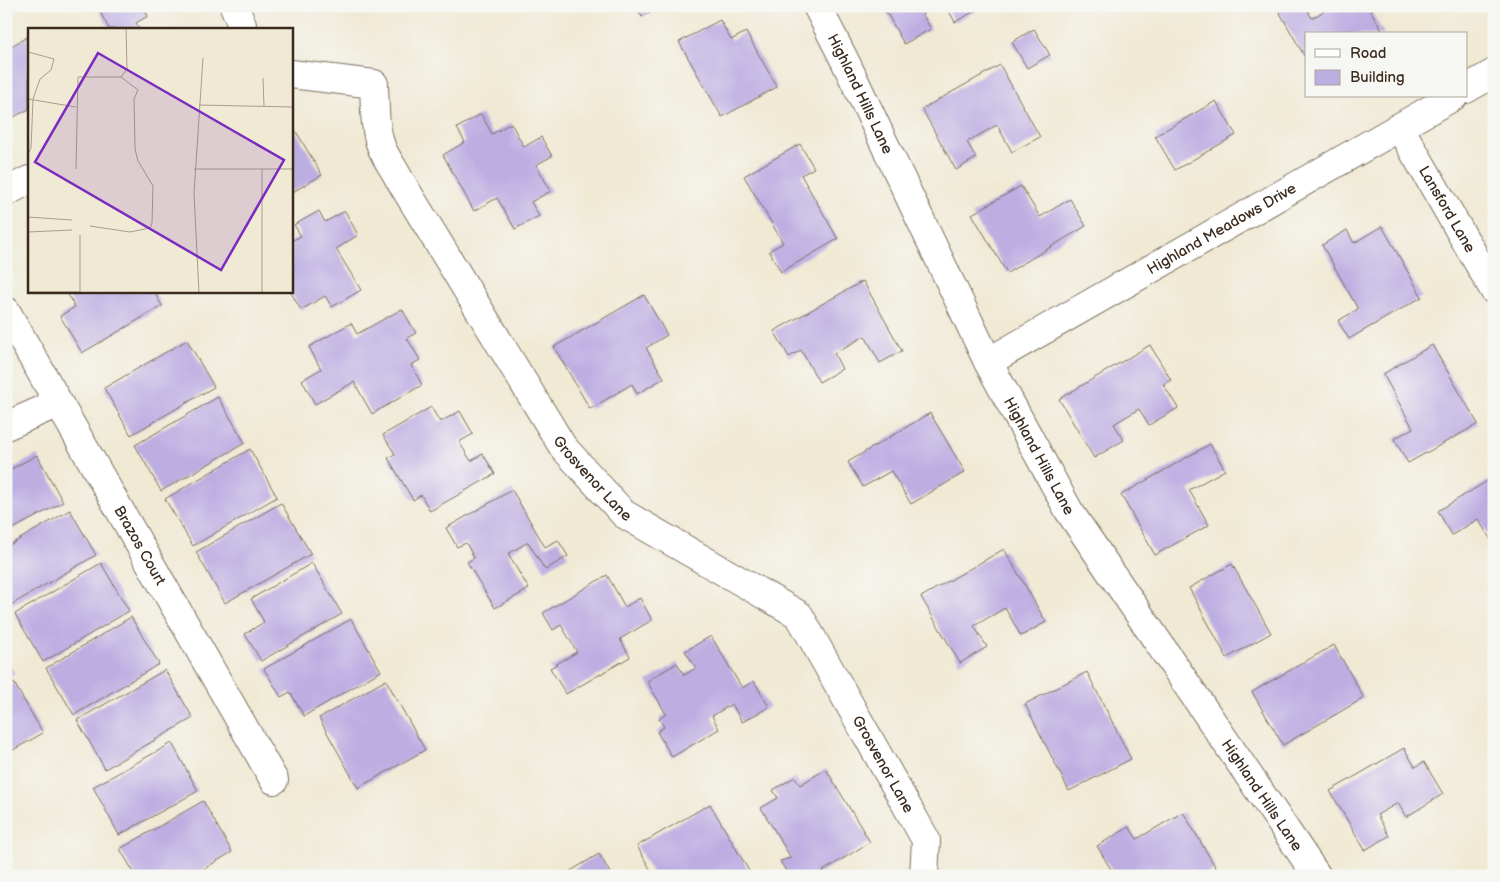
<svg xmlns="http://www.w3.org/2000/svg" width="1500" height="882" font-family="'Balsamiq Sans',sans-serif">
	<style>
		.building { fill: #bdaee2 }
		.lines { fill: none; stroke-linecap: round; stroke-linejoin: round }
		.minor-casing { stroke: #7a6d5e; stroke-width: 30 }
		.minor { stroke: #fff; stroke-width: 28 }
		.labels { text-anchor: middle; stroke-width: 4; stroke-linejoin: round; paint-order: stroke }
		.street-label { font-size: 15px; fill: #3b2a1e; stroke: #f6f6f2 }
		.inset-road { fill: none; stroke: #a89d8b; stroke-width: 1 }
		.view { fill: #7b2cbf; fill-opacity: 0.15; stroke: #7b2cbf; stroke-width: 2.5 }
		.inset-edge { fill: none; stroke: #3b2a1e; stroke-width: 2.5 }
	</style>
	<rect width="100%" height="100%" fill="#f6f6f2"/>
	<filter id="ink" filterUnits="userSpaceOnUse"><feTurbulence type="fractalNoise" baseFrequency=".02" numOctaves="2"/><feDisplacementMap in="SourceGraphic" scale="10" xChannelSelector="R" yChannelSelector="G"/><feConvolveMatrix kernelMatrix="1 2 1 2 8 2 1 2 1" color-interpolation-filters="sRGB"/></filter>
	<filter id="wash" filterUnits="userSpaceOnUse"><feTurbulence type="fractalNoise" baseFrequency=".0096" numOctaves="4" result="noise"/><feDisplacementMap in="SourceGraphic" scale="20" xChannelSelector="R" yChannelSelector="G"/><feGaussianBlur stdDeviation="1.12" result="paint"/><feColorMatrix in="noise" values="0 0 0 0 0 0 0 0 0 0 0 0 0 0 0 0 0 1.4 0 .05"/><feComposite in="paint" operator="in"/></filter>
	<g filter="url(#wash)">
		<rect width="100%" height="100%" fill="#f0e9d4"/>
		<g id="blocks">
			<path class="building" d="M 97,6 L 142,6 L 148,16 L 136,23 L 139,29 L 109,29 Z
				M 636,6 L 660,6 L 642,17 Z
				M 883,6 L 936,6 L 922,14 L 931,29 L 904,44 Z
				M 946,6 L 984,6 L 955,22 Z
				M 1276,6 L 1305,6 L 1312,18 L 1333,6 L 1368,6 L 1384,34 L 1306,34 L 1306,59 Z
				M 720,20 L 731,40 L 746,32 L 777,87 L 722,117 L 679,42 Z
				M 1034,29 L 1050,55 L 1027,68 L 1012,42 Z
				M 29,36 L 29,109 L 6,121 L 6,49 Z
				M 1000,65 L 1040,137 L 1012,152 L 997,125 L 967,142 L 976,158 L 956,170 L 922,109 Z
				M 1216,101 L 1236,135 L 1175,170 L 1155,136 Z
				M 481,114 L 492,134 L 511,123 L 524,147 L 541,137 L 552,156 L 536,165 L 551,191 L 531,202 L 539,216 L 515,229 L 497,198 L 474,211 L 443,155 L 465,142 L 457,128 Z
				M 291,123 L 322,175 L 291,193 Z
				M 800,144 L 814,168 L 801,175 L 838,239 L 781,272 L 769,251 L 783,243 L 744,176 Z
				M 1021,186 L 1040,217 L 1070,199 L 1086,226 L 1007,273 L 972,214 Z
				M 319,211 L 325,222 L 345,211 L 358,235 L 336,249 L 361,290 L 332,307 L 325,296 L 301,310 L 290,291 L 291,241 L 301,236 L 294,225 Z
				M 1382,226 L 1422,297 L 1349,339 L 1338,321 L 1358,309 L 1322,245 L 1347,230 L 1354,243 Z
				M 863,281 L 902,351 L 880,363 L 865,336 L 834,353 L 842,369 L 819,382 L 801,350 L 789,357 L 774,331 Z
				M 66,291 L 154,291 L 162,306 L 82,353 L 60,316 L 75,307 Z
				M 644,295 L 667,335 L 646,348 L 664,378 L 637,394 L 632,384 L 590,409 L 554,347 Z
				M 402,309 L 416,333 L 407,338 L 420,360 L 411,365 L 422,385 L 372,414 L 354,382 L 315,404 L 302,380 L 321,369 L 309,347 L 351,323 L 357,334 Z
				M 187,340 L 214,387 L 131,435 L 104,388 Z
				M 1150,345 L 1171,380 L 1163,384 L 1178,408 L 1149,425 L 1139,409 L 1114,424 L 1124,440 L 1094,458 L 1059,399 Z
				M 1432,345 L 1478,424 L 1408,463 L 1394,439 L 1413,428 L 1383,374 Z
				M 218,397 L 245,443 L 161,491 L 135,445 Z
				M 431,407 L 440,422 L 460,411 L 473,434 L 459,442 L 471,461 L 483,454 L 495,474 L 430,511 L 421,495 L 413,500 L 388,458 L 395,454 L 383,435 Z
				M 930,413 L 965,472 L 911,504 L 891,471 L 863,487 L 848,462 Z
				M 1210,444 L 1225,470 L 1189,490 L 1209,525 L 1155,555 L 1121,495 Z
				M 250,449 L 277,497 L 193,546 L 165,499 Z
				M 37,455 L 63,502 L 11,530 L 6,521 L 6,472 Z
				M 1494,477 L 1494,545 L 1478,519 L 1452,535 L 1438,511 Z
				M 512,490 L 545,547 L 558,540 L 568,556 L 545,570 L 528,542 L 508,554 L 529,589 L 495,608 L 467,562 L 474,558 L 466,543 L 457,547 L 446,528 Z
				M 281,503 L 311,554 L 225,603 L 196,552 Z
				M 70,510 L 96,555 L 11,605 L 6,598 L 6,547 Z
				M 1004,549 L 1046,622 L 1021,636 L 1005,608 L 974,626 L 987,647 L 960,663 L 921,597 Z
				M 101,563 L 129,611 L 43,662 L 15,614 Z
				M 312,563 L 342,614 L 261,661 L 245,634 L 264,622 L 251,599 Z
				M 1232,564 L 1271,633 L 1227,658 L 1189,588 Z
				M 607,575 L 625,607 L 640,598 L 652,620 L 620,639 L 630,657 L 566,694 L 550,668 L 577,652 L 561,625 L 553,630 L 543,613 Z
				M 131,617 L 159,664 L 74,715 L 46,668 Z
				M 351,619 L 381,671 L 304,716 L 290,692 L 281,697 L 264,669 Z
				M 711,636 L 742,688 L 754,681 L 769,707 L 742,722 L 732,704 L 712,716 L 719,729 L 672,757 L 657,732 L 664,727 L 659,719 L 666,714 L 647,681 L 677,663 L 684,675 L 696,668 L 685,651 Z
				M 1334,645 L 1364,698 L 1283,745 L 1252,692 Z
				M 6,661 L 14,673 L 6,678 Z
				M 165,670 L 193,718 L 105,769 L 77,720 Z
				M 1087,672 L 1131,759 L 1069,791 L 1025,704 Z
				M 386,680 L 425,750 L 358,788 L 319,718 Z
				M 14,683 L 43,733 L 6,754 L 6,687 Z
				M 172,743 L 198,791 L 119,835 L 93,787 Z
				M 1404,748 L 1415,767 L 1424,762 L 1443,794 L 1406,817 L 1398,803 L 1377,815 L 1389,836 L 1365,850 L 1330,791 Z
				M 826,769 L 870,842 L 815,876 L 789,876 L 780,861 L 791,858 L 761,808 L 778,798 L 773,790 L 795,777 L 800,785 Z
				M 203,801 L 232,852 L 192,876 L 136,876 L 120,849 Z
				M 710,804 L 752,876 L 654,876 L 637,846 Z
				M 1183,812 L 1216,868 L 1203,876 L 1115,876 L 1097,846 L 1129,827 L 1137,839 Z
				M 599,854 L 612,876 L 562,876 Z"/>
		</g>
	</g>
	<g filter="url(#ink)">
		<use href="#blocks" fill-opacity="0" stroke="#7a6d5e" stroke-width="1"/>
		<g class="lines">
			<g class="minor-casing">
				<g id="minor">
					<path d="M 234,6 L 242,25 L 242,29"/>
					<path id="s1" d="M 817,6 L 847,65 L 988,362 L 1069,511 L 1317,876"/>
					<path id="s2" d="M 291,74 L 374,84 C 375,105 374,126 381,146 C 385,157 393,167 398,177 L 563,447 L 624,514 L 799,615 L 926,840 L 924,876"/>
					<path d="M 1466,89 L 1494,73"/>
					<path id="s3" d="M 1400,128 L 1494,290"/>
					<path d="M 6,192 L 29,180"/>
					<path id="s4" d="M 6,311 L 274,780"/>
					<path id="s5" d="M 988,362 L 1454,96"/>
					<path d="M 6,426 L 58,403"/>
				</g>
			</g>
			<use href="#minor" class="minor"/>
		</g>
	</g>
	<g class="labels">
		<g class="street-label">
			<text dy="5" stroke="none"><textPath href="#s1" startOffset="98">Highland Hills Lane</textPath></text>
			<text dy="5" stroke="none"><textPath href="#s3" startOffset="94">Lansford Lane</textPath></text>
			<text dy="5" stroke="none"><textPath href="#s5" startOffset="269">Highland Meadows Drive</textPath></text>
			<text dy="5" stroke="none"><textPath href="#s1" startOffset="502">Highland Hills Lane</textPath></text>
			<text dy="5" stroke="none"><textPath href="#s2" startOffset="541">Grosvenor Lane</textPath></text>
			<text dy="5" stroke="none"><textPath href="#s4" startOffset="270">Brazos Court</textPath></text>
			<text dy="5" stroke="none"><textPath href="#s2" startOffset="962">Grosvenor Lane</textPath></text>
			<text dy="5" stroke="none"><textPath href="#s1" startOffset="908">Highland Hills Lane</textPath></text>
		</g>
	</g>
	<g transform="translate(28 28)">
		<rect width="265" height="265" fill="#f0e9d4"/>
		<path class="inset-road" d="M 0,24 L 26,31 L 23,42 L 12,51M 93,49 L 99,41 L 98,0M 235,50 L 236,78M 0,71 L 48,79M 171,77 L 265,79M 0,126 L 3,120 L 5,71 L 12,51M 48,141 L 50,49 L 93,49M 166,141 L 265,141M 234,141 L 234,265M 0,189 L 44,192M 62,198 L 102,204 L 122,200 L 124,195 L 125,158 L 110,133 L 107,121 L 106,71 L 110,62 L 93,49M 0,204 L 44,202M 52,207 L 52,265M 0,264 L 52,264M 171,265 L 166,165 L 175,30"/>
		<path class="view" d="M 70,25 L 256,132 L 193,242 L 7,134 Z"/>
		<rect width="265" height="265" class="inset-edge"/>
	</g>
	<rect width="1500" height="882" fill="none" stroke="#f6f6f2" stroke-width="25"/>
	<rect x="1305" y="32" width="162" height="65" fill="#f6f6f2" stroke="#aba49d"/>
	<rect x="1315" y="49" width="25" height="8" fill="#ffffff" stroke="#aba49d"/>
	<text x="1350" y="58" font-size="15" fill="#3b2a1e">Road</text>
	<rect x="1315" y="70" width="25" height="15" fill="#bdaee2" stroke="#aba49d"/>
	<text x="1350" y="82" font-size="15" fill="#3b2a1e">Building</text>
</svg>
